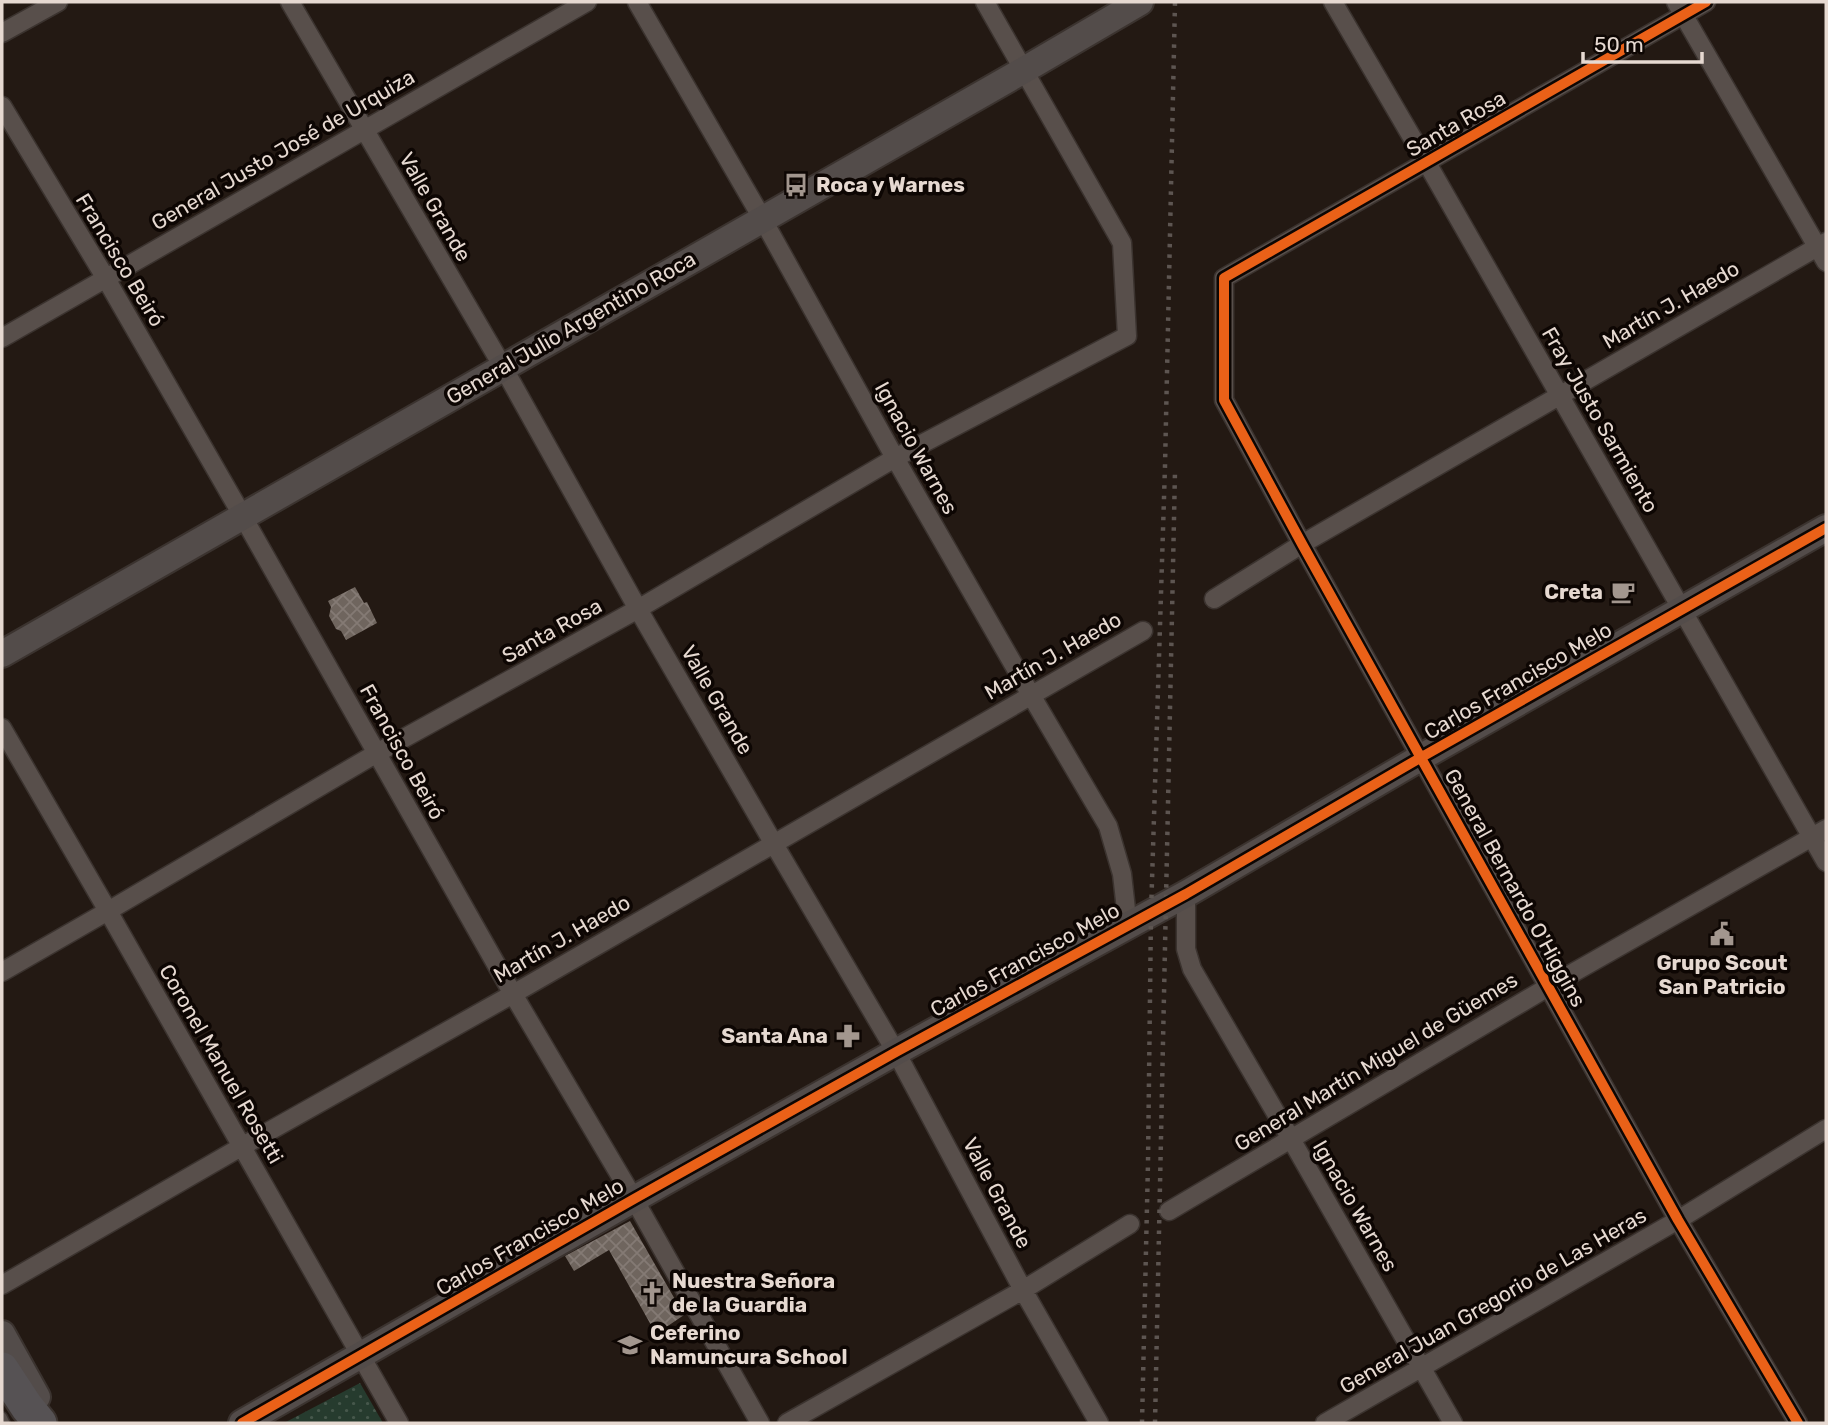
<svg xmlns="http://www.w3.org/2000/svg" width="1828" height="1425" font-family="Rubik,sans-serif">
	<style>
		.grass { fill: url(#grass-dots) }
		.building { fill: url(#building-cross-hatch) }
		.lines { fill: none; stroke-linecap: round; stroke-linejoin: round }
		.lane-casing { stroke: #3b332f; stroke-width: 12 }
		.street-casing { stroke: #3b332f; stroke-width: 21 }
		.secondary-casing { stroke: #3b332f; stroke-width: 30 }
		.highway-casing { stroke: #3b332f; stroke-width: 37 }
		.lane { stroke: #584f4b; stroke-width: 9 }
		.street { stroke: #584f4b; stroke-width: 18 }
		.secondary { stroke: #534c4a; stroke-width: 26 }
		.highway { stroke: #565254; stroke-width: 33 }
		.rail { stroke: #5d5551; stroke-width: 4.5; stroke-dasharray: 3.5 7; stroke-linecap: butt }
		.cycleway-casing { stroke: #0d0603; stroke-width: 15 }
		.cycleway { stroke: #ea6118; stroke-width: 10 }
		.labels { text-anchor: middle; stroke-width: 7; stroke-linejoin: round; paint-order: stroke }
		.street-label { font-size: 21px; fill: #e6d9d1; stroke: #0d0603 }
		.poi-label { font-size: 21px; font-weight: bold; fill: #e6d9d1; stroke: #0d0603; text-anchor: start }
	</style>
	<defs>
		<pattern id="grass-dots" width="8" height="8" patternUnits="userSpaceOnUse" patternTransform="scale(1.75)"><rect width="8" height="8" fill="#263b2e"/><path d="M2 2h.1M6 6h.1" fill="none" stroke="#46574b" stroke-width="1.8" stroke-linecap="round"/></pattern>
		<pattern id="building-cross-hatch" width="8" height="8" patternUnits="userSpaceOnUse" patternTransform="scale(1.75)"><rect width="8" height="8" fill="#6f655e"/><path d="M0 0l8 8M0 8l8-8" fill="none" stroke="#847a74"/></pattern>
	</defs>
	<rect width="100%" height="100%" fill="#231913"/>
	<path class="grass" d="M 360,1383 L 383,1423 L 284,1423 Z"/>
	<path class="building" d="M 355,587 L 364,603 L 367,602 L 377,623 L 346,640 L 341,631 L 336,629 L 329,616 L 331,607 L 328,601 Z
		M 630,1221 L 684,1315 L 656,1334 L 609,1250 L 574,1271 L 565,1256 Z"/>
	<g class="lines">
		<g class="lane-casing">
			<path id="lane" d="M 2,1417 L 5,1423"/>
		</g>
		<g class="street-casing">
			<path id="street" d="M 290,2 L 503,367 L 638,609 L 774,844 L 896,1052 L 1023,1290 L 1099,1423
				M 637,2 L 762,218 L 895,458 L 1031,695 L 1108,826 L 1122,874 L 1128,927
				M 1333,2 L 1427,163 L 1826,862
				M 1676,2 L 1826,262
				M 1706,2 L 1224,278 L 1224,400 L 1302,544 L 1678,1220 L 1798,1423
				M 2,33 L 58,2
				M 2,106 L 105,277 L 242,515 L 513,994 L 634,1199 L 760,1423
				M 2,338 L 587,2
				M 1214,599 L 1302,544 L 1826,242
				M 2,728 L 108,911 L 399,1423
				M 1186,894 L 1186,949 L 1192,969 L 1291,1139 L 1453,1423
				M 2,972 L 108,911 L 377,753 L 638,609 L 895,458 L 1127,336 L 1122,243 L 985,2
				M 1169,1211 L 1548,987 L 1826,829
				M 2,1285 L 241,1147 L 513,994 L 1143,631
				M 787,1423 L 1023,1290 L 1130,1224
				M 1325,1423 L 1678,1220 L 1826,1129"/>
		</g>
		<g class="secondary-casing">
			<path id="secondary" d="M 2,654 L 1024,70 L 1140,2
				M 2,1334 L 37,1397
				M 242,1423 L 634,1199 L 896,1052 L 1186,894 L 1420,758 L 1826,528"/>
		</g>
		<g class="highway-casing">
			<path id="highway" d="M 2,1369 L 27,1407 L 40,1423"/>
		</g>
		<use href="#lane" class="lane"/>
		<use href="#street" class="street"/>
		<use href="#secondary" class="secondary"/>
		<use href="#highway" class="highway"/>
		<path class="rail" d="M 1142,1423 L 1148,1163 L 1151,913 L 1165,466 L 1175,2
			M 1155,1423 L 1175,471"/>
		<g class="cycleway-casing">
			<path id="cycleway" d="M 1706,2 L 1224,278 L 1224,400 L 1302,544 L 1678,1220 L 1798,1423
				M 242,1423 L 634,1199 L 896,1052 L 1186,894 L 1420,758 L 1826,528"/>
		</g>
		<use href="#cycleway" class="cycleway"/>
	</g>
	<defs>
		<g id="bus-bare" transform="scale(1.89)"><path d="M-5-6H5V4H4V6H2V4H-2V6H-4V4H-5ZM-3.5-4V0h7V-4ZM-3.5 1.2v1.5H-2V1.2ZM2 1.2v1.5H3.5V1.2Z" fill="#a2968e" stroke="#0d0603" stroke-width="2.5" paint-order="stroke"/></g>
		<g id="cafe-bare" transform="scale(1.89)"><path d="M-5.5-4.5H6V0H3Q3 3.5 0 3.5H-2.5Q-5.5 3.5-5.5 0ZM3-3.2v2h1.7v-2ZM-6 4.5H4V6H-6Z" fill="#a2968e" stroke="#0d0603" stroke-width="2.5" paint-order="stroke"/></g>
		<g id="civic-bare" transform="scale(1.89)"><path d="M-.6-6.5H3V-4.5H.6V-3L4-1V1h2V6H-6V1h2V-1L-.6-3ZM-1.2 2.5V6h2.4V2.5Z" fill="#a2968e" stroke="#0d0603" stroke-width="2.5" paint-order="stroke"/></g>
		<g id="pharmacy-bare" transform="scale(1.89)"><path d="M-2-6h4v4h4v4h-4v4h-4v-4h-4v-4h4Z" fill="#a2968e" stroke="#0d0603" stroke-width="2.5" paint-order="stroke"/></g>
		<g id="church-bare" transform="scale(1.89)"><path d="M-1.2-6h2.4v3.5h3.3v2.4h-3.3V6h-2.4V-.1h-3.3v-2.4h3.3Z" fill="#a2968e" stroke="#0d0603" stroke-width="2.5" paint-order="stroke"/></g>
		<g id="school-bare" transform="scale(1.89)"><path d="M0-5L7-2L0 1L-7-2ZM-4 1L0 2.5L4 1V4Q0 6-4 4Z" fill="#a2968e" stroke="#0d0603" stroke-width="2.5" paint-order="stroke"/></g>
	</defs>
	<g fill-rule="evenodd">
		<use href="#bus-bare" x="796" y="185"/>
		<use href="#cafe-bare" x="1623" y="592"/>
		<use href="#civic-bare" x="1722" y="934"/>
		<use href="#pharmacy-bare" x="848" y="1036"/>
		<use href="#church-bare" x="652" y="1293"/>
		<use href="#school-bare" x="630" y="1345"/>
	</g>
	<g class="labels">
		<g class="street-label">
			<text transform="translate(1456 124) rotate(-30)" y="7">Santa Rosa</text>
			<text transform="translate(283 150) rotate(-30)" y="7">General Justo José de Urquiza</text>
			<text transform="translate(435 207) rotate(60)" y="7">Valle Grande</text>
			<text transform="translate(120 260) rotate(59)" y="7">Francisco Beiró</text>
			<text transform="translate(1671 305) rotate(-30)" y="7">Martín J. Haedo</text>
			<text transform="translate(571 328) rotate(-30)" y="7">General Julio Argentino Roca</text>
			<text transform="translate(1600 420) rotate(60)" y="7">Fray Justo Sarmiento</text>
			<text transform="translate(916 448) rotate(61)" y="7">Ignacio Warnes</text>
			<text transform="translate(552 631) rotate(-29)" y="7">Santa Rosa</text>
			<text transform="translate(1053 656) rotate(-30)" y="7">Martín J. Haedo</text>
			<text transform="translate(1518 681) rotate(-30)" y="7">Carlos Francisco Melo</text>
			<text transform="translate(717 700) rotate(60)" y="7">Valle Grande</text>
			<text transform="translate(402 752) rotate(61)" y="7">Francisco Beiró</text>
			<text transform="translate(1515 888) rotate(61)" y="7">General Bernardo O'Higgins</text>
			<text transform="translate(562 939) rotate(-30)" y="7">Martín J. Haedo</text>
			<text transform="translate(1025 960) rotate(-29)" y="7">Carlos Francisco Melo</text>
			<text transform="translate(1376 1062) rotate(-31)" y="7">General Martín Miguel de Güemes</text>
			<text transform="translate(221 1064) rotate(60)" y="7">Coronel Manuel Rosetti</text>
			<text transform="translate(997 1193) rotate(62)" y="7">Valle Grande</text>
			<text transform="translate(1355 1206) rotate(60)" y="7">Ignacio Warnes</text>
			<text transform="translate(530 1237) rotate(-30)" y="7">Carlos Francisco Melo</text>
			<text transform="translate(1493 1301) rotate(-30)" y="7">General Juan Gregorio de Las Heras</text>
		</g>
		<g class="poi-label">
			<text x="816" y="192">Roca y Warnes</text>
			<text x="1603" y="599" text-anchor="end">Creta</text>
			<text x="1722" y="970" text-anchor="middle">Grupo Scout<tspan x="1722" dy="24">San Patricio</tspan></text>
			<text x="828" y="1043" text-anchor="end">Santa Ana</text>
			<text x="672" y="1288">Nuestra Señora<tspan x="672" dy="24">de la Guardia</tspan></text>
			<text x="650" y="1340">Ceferino<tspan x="650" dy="24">Namuncura School</tspan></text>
		</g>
	</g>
	<rect width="1828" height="1425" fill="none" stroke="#e6d9d1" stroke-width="7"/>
	<path d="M1583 52v10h119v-10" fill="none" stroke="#e6d9d1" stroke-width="3.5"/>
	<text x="1594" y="52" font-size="21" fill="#e6d9d1" stroke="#0d0603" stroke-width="5" paint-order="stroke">50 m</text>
</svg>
